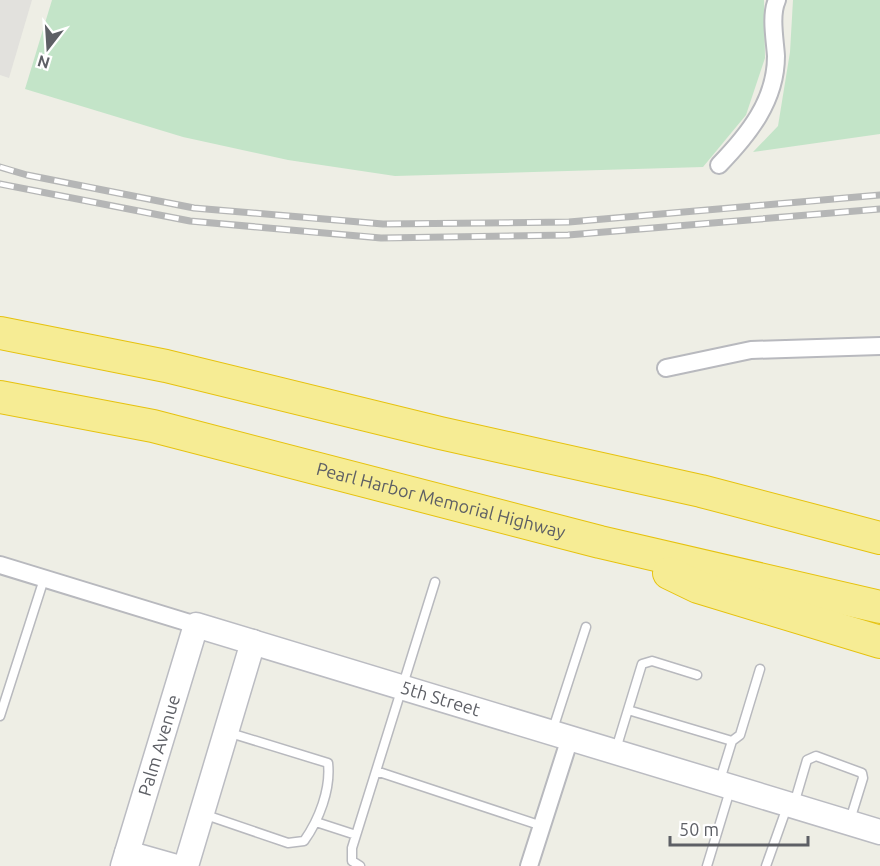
<svg xmlns="http://www.w3.org/2000/svg" width="880" height="866" font-family="Ubuntu,sans-serif">
	<style>
		.industrial { fill: #e2e1dd }
		.green { fill: #c3e4c8 }
		.lines { fill: none; stroke-linecap: round; stroke-linejoin: round }
		.lane-casing { stroke: #b8b9be; stroke-width: 11 }
		.street-casing { stroke: #b8b9be; stroke-width: 20 }
		.secondary-casing { stroke: #bbbcc2; stroke-width: 27 }
		.highway-casing { stroke: #e6c20e; stroke-width: 34 }
		.lane { stroke: #fff; stroke-width: 8 }
		.street { stroke: #fff; stroke-width: 16 }
		.secondary { stroke: #fff; stroke-width: 24 }
		.highway { stroke: #f6ec94; stroke-width: 32 }
		.rail-casing { stroke: #b5b6b6; stroke-width: 7 }
		.rail { stroke: #fff; stroke-width: 4.5; stroke-dasharray: 14; stroke-linecap: butt }
		.labels { text-anchor: middle; stroke-width: 4.5; stroke-linejoin: round; paint-order: stroke }
		.street-label { font-size: 18px; fill: #5d5f65; stroke: #fff }
	</style>
	<rect width="100%" height="100%" fill="#eeeee5"/>
	<path class="industrial" d="M 0,0 L 32,0 L 9,78 L 0,75 Z"/>
	<path class="green" d="M 52,0 L 764,0 L 765,58 L 746,115 L 703,167 L 395,176 L 288,160 L 183,137 L 25,89 Z
		M 793,0 L 880,0 L 880,134 L 753,152 L 778,126 L 790,52 Z"/>
	<g class="lines">
		<g class="lane-casing">
			<path id="lane" d="M 628,710 L 732,741 L 720,780
				M 0,716 L 44,579
				M 552,732 L 586,627
				M 732,741 L 740,735 L 760,669
				M 616,749 L 642,664 L 652,661 L 697,675
				M 376,771 L 542,826
				M 794,804 L 807,760 L 816,756 L 862,773 L 863,778 L 850,820
				M 203,814 L 288,843 L 304,841 C 319,820 331,789 328,763 L 227,732
				M 316,822 L 356,835
				M 360,866 L 352,861 L 352,848 L 435,582
				M 707,866 L 731,787
				M 766,866 L 787,807"/>
		</g>
		<g class="street-casing">
			<path id="street" d="M 719,165 C 748,135 776,101 776,56 C 775,40 770,15 777,0
				M 666,368 L 751,350 L 880,346
				M 0,565 L 196,625
				M 529,866 L 570,738"/>
		</g>
		<g class="secondary-casing">
			<g id="secondary">
				<path d="M 127,853 L 173,866"/>
				<path id="s1" d="M 123,866 L 196,625 L 880,832"/>
				<path d="M 186,866 L 253,642"/>
			</g>
		</g>
		<g class="highway-casing">
			<g id="highway">
				<path d="M 0,333 L 166,366 L 440,433 L 701,491 L 880,538"/>
				<path id="s2" d="M 0,397 L 153,426 L 600,542 L 880,607"/>
				<path d="M 669,573 L 698,587 L 880,642"/>
			</g>
		</g>
		<use href="#lane" class="lane"/>
		<use href="#street" class="street"/>
		<use href="#secondary" class="secondary"/>
		<use href="#highway" class="highway"/>
		<g class="rail-casing">
			<path id="rail" d="M 0,167 L 27,175 L 194,208 L 383,224 L 569,222 L 880,195
				M 0,184 L 190,221 L 381,238 L 568,235 L 880,209"/>
		</g>
		<use href="#rail" class="rail"/>
	</g>
	<g class="labels">
		<g class="street-label">
			<text dy="6" stroke="none"><textPath href="#s2" startOffset="453">Pearl Harbor Memorial Highway</textPath></text>
			<text dy="6" stroke="none"><textPath href="#s1" startOffset="507">5th Street</textPath></text>
			<text dy="6" stroke="none"><textPath href="#s1" startOffset="126">Palm Avenue</textPath></text>
		</g>
	</g>
	<g transform="translate(48 48) rotate(197)" stroke="#ffffff" stroke-width="4.5" paint-order="stroke">
	<path d="M0-4.5L10 22L0 15L-10 22Z" fill="#5d5f65"/>
	<text y="-9" font-size="16" font-weight="bold" text-anchor="middle" fill="#5d5f65">N</text>
	</g>
	<path d="M670 836v9h138v-9" fill="none" stroke="#5d5f65" stroke-width="3"/>
	<text x="679" y="836" font-size="18" fill="#5d5f65" stroke="#ffffff" stroke-width="4.5" paint-order="stroke">50 m</text>
</svg>
